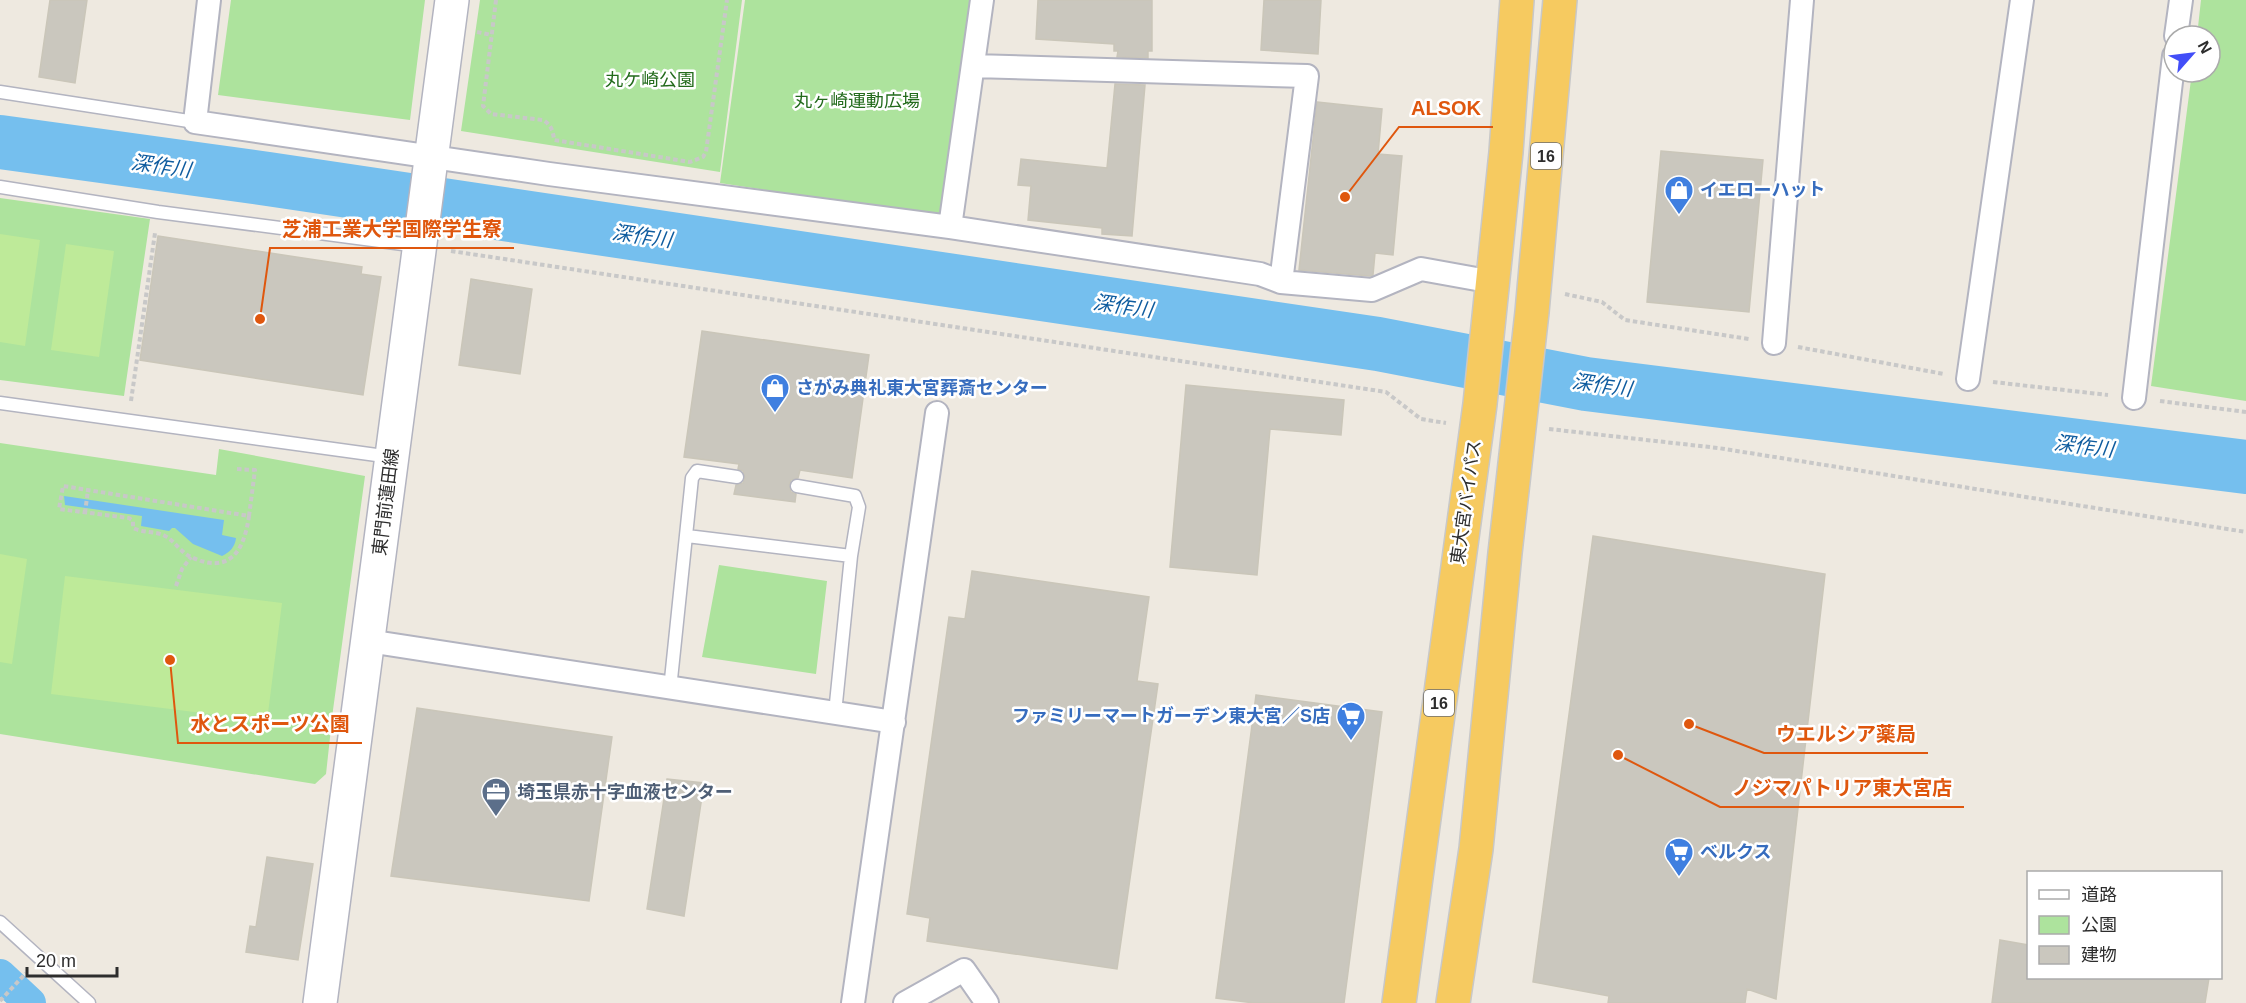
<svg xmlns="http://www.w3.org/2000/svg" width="2246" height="1003" font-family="Arial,'Noto Sans JP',sans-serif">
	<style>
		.green { fill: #ade39d }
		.pitch { fill: #beea99 }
		.water { fill: #75bfee }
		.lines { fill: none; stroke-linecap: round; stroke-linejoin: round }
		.canal { stroke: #75bfee; stroke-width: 32 }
		.river { stroke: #75bfee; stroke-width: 54 }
		.building { fill: #cac7be; stroke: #cac6b9; stroke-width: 1.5 }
		.service-casing { stroke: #b3b4c0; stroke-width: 15 }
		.minor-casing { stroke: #b3b4c0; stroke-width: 26 }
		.secondary-casing { stroke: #b3b4c0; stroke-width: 36 }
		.trunk-casing { stroke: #c8c8c8; stroke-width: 36 }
		.path { stroke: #c8c8c8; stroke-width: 4; stroke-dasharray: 4.5 3; stroke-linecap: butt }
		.service { stroke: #fff; stroke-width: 12 }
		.minor { stroke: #fff; stroke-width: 22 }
		.secondary { stroke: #fff; stroke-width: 33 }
		.trunk { stroke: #f6ca60; stroke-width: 33 }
		.labels { text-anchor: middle; stroke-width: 5; stroke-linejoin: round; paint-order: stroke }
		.shield { fill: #fff; stroke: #6c6c6c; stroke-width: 1.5 }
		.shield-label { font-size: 16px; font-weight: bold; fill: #2d2d2d }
		.park-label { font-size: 18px; fill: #236b1c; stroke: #fff }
		.shop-label { font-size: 18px; font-weight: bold; fill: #366cbe; stroke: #fff; text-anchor: start }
		.street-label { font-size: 18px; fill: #2d2d2d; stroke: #fff }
		.service-label { font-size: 18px; font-weight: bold; fill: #4e5e75; stroke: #fff; text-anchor: start }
		.water-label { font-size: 20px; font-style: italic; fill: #0f5c9f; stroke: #fff }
		.leader { fill: none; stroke: #df570e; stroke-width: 2 }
		.callout-dot { fill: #df570e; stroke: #fff; stroke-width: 2 }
		.callout-label { font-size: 20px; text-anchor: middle; font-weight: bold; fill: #df570e; stroke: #fff; stroke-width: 5; stroke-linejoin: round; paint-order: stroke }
	</style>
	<rect width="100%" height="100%" fill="#eee9e0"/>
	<path class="green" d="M 231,0 L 425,0 L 410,120 L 218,95 Z
		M 480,0 L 742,0 L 720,172 L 461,131 Z
		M 745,0 L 975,0 L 947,210 L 937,216 L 720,183 Z
		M 2201,0 L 2246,0 L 2246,401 L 2151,386 L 2192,72 L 2210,72 L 2210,36 L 2197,36 Z
		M 0,198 L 150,219 L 124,396 L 0,380 Z
		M 0,443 L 216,475 L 219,449 L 365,476 L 333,710 L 326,774 L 315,784 L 0,734 Z
		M 719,565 L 827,581 L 816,674 L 702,657 Z"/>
	<path class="pitch" d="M 0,234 L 40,240 L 25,346 L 0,342 Z
		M 66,244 L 114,251 L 99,357 L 51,350 Z
		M 0,554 L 27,559 L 12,664 L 0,662 Z
		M 65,576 L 282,603 L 267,721 L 51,694 Z"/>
	<path class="water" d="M 64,496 L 224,520 L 222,535 L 236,538 C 235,547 230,552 222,556 L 193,544 L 175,528 L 172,528 L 169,531 L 141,526 L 142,516 L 65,505 Z"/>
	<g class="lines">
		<path class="canal" d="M 0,975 L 30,1003"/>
		<path class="river" d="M 0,142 L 268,179 L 1378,344 L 1586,384 L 2246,467"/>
	</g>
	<path class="building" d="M 50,0 L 87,0 L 75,83 L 39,77 Z
		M 1038,0 L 1152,0 L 1152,51 L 1148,51 L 1148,58 L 1117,57 L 1118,51 L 1114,51 L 1114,44 L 1036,39 Z
		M 1264,0 L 1321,0 L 1318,54 L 1261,50 Z
		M 1115,84 L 1145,85 L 1132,236 L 1102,234 L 1102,228 L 1028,220 L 1031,186 L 1018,185 L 1021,159 L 1107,168 Z
		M 1317,102 L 1382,109 L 1378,154 L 1402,156 L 1393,255 L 1375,253 L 1373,275 L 1370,276 L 1299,270 Z
		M 1661,151 L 1763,160 L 1749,312 L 1647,302 Z
		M 158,236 L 362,267 L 361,274 L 381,277 L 363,395 L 140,360 Z
		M 471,279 L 532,289 L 520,374 L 459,365 Z
		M 702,331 L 869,355 L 852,478 L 800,470 L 798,478 L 791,480 L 789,485 L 791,492 L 796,494 L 795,502 L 734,494 L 736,485 L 743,483 L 745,478 L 743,471 L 738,469 L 739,464 L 684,457 Z
		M 1186,385 L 1344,400 L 1341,435 L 1270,429 L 1257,575 L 1170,567 Z
		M 1593,536 L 1825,574 L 1776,999 L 1747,989 L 1745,1003 L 1608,1003 L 1609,996 L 1533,982 Z
		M 972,571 L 1149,597 L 1137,681 L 1158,684 L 1117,969 L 927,941 L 930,918 L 907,914 L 949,617 L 965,619 Z
		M 1256,695 L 1382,712 L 1344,1003 L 1254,1003 L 1216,998 Z
		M 417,708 L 612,737 L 589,901 L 391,876 Z
		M 667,779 L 704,783 L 684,916 L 647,909 Z
		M 267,857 L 313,864 L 298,960 L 246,952 L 250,926 L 256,927 Z
		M 2000,940 L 2028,945 L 2028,978 L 2209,978 L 2205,1003 L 1992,1003 Z"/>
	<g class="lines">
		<g class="service-casing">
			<path id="service" d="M 0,92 L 195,122
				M 0,187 L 158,212 L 418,246
				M 0,403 L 391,457
				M 797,486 L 855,496 L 859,507 L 851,556 L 835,713
				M 687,536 L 851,556
				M 670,689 L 692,478 L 697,471 L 737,477
				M 0,922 L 89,1003"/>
		</g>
		<g class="minor-casing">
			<path id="minor" d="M 209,0 L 195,122 L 549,174 L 950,227 L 1260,274 L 1281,282 L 1372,290 L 1421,269 L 1493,282
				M 2176,36 L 2181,0
				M 973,66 L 1307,76 L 1281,282
				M 950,227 L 982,0
				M 1774,343 L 1802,0
				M 1968,379 L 2022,0
				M 2134,398 L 2174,56
				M 368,641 L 894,722
				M 853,1003 L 937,413
				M 905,1003 L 964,970 L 987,1003"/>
		</g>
		<g class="secondary-casing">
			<path id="secondary" d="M 320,1003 L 452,0"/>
		</g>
		<g class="trunk-casing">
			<path id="trunk" d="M 1399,1003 L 1480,404 L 1506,152 L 1517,0
				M 1453,1003 L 1476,849 L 1505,553 L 1532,312 L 1560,0"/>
		</g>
		<path class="path" d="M 496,0 L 483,106 L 491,114 L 543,120 C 551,125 553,130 554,140 L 690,162 L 703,157 L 706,152 L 727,0
			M 477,32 L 492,35
			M 451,251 L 1386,392 L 1421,419 L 1446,423
			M 1565,294 L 1602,302 L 1625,320 L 1749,339
			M 1798,347 L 1944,374
			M 1993,382 L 2108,395
			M 131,401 L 155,233
			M 2160,401 L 2246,412
			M 1549,429 L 1718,448 L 2246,532
			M 237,469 L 255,470 L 249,516 L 63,486 L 59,509 L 129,518 L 133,521 L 133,528 C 143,533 156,531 165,536 C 175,541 180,552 191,557 C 230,575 244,551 249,516
			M 85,513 L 88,490
			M 176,586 L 182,569 L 191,557
			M 0,1001 L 26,973"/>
		<use href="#service" class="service"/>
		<use href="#minor" class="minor"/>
		<use href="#secondary" class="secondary"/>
		<use href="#trunk" class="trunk"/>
	</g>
	<defs>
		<g id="shop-pin" transform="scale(1.5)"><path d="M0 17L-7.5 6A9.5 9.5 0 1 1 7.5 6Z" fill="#3f7fe0" stroke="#fff"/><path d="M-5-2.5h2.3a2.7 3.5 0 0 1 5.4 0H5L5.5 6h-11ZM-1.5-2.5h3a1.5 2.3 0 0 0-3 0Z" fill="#fff"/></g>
		<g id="supermarket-pin" transform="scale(1.5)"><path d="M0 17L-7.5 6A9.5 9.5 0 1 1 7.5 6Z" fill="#3f7fe0" stroke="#fff"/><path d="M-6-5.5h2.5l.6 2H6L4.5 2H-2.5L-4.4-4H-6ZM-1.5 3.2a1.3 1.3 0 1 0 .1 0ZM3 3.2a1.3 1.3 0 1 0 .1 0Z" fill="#fff"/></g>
		<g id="office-pin" transform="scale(1.5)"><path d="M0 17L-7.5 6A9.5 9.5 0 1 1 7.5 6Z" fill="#5c6f8a" stroke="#fff"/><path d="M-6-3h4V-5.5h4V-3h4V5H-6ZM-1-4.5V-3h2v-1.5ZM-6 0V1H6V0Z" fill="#fff"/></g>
	</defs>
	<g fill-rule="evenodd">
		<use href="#shop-pin" x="1679" y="190"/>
		<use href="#shop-pin" x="775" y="388"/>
		<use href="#supermarket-pin" x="1351" y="716"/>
		<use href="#office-pin" x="496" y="792"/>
		<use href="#supermarket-pin" x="1679" y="852"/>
	</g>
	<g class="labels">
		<g class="shield">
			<rect x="1531" y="143" width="30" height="26" rx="4.5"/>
			<rect x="1424" y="690" width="30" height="26" rx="4.5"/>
		</g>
		<g class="shield-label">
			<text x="1546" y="162">16</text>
			<text x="1439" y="709">16</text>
		</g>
		<g class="park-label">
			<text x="650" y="86">丸ケ崎公園</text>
			<text x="857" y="107">丸ヶ崎運動広場</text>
		</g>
		<g class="shop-label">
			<text x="1700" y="196">イエローハット</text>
			<text x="796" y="394">さがみ典礼東大宮葬斎センター</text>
			<text x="1330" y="722" text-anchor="end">ファミリーマートガーデン東大宮／S店</text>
			<text x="1700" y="858">ベルクス</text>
		</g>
		<g class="street-label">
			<text transform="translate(386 502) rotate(-83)" y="6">東門前蓮田線</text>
			<text transform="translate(1466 502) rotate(-82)" y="6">東大宮バイパス</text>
		</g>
		<g class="service-label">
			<text x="517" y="798">埼玉県赤十字血液センター</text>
		</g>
		<g class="water-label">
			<text transform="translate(161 166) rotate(8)" y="7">深作川</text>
			<text transform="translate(642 236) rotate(8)" y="7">深作川</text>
			<text transform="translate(1123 306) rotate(8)" y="7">深作川</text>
			<text transform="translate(1602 385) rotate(8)" y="7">深作川</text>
			<text transform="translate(2084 446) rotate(7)" y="7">深作川</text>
		</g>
	</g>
	<path class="leader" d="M1345 197L1399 127H1493M260 319L270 248H514M170 660L178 743H362M1689 724L1764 753H1928M1618 755L1720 807H1964"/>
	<g class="callout-dot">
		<circle cx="1345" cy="197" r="6"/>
		<circle cx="260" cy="319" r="6"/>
		<circle cx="170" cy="660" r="6"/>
		<circle cx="1689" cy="724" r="6"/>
		<circle cx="1618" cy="755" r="6"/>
	</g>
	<g class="callout-label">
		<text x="1446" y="115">ALSOK</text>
		<text x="392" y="236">芝浦工業大学国際学生寮</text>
		<text x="270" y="731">水とスポーツ公園</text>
		<text x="1846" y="741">ウエルシア薬局</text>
		<text x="1842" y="795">ノジマパトリア東大宮店</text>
	</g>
	<rect x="2027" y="871" width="195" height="108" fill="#ffffff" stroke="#ababab" stroke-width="1.5"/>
	<rect x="2039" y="890" width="30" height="9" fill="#ffffff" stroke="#ababab" stroke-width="1.5"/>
	<text x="2081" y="901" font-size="18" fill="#2d2d2d">道路</text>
	<rect x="2039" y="916" width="30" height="18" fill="#ade39d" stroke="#ababab" stroke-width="1.5"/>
	<text x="2081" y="931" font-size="18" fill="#2d2d2d">公園</text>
	<rect x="2039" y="946" width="30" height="18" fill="#cac7be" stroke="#ababab" stroke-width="1.5"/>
	<text x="2081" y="961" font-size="18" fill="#2d2d2d">建物</text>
	<g transform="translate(2192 54) rotate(62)"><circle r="28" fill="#ffffff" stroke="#ababab" stroke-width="1.5"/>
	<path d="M0-4.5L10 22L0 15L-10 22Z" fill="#424ef8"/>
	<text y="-9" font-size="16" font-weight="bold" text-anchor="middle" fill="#2d2d2d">N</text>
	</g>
	<path d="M27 967v9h90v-9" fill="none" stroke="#2d2d2d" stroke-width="3"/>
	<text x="36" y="967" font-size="18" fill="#2d2d2d" stroke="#ffffff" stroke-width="4.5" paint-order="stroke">20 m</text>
</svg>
